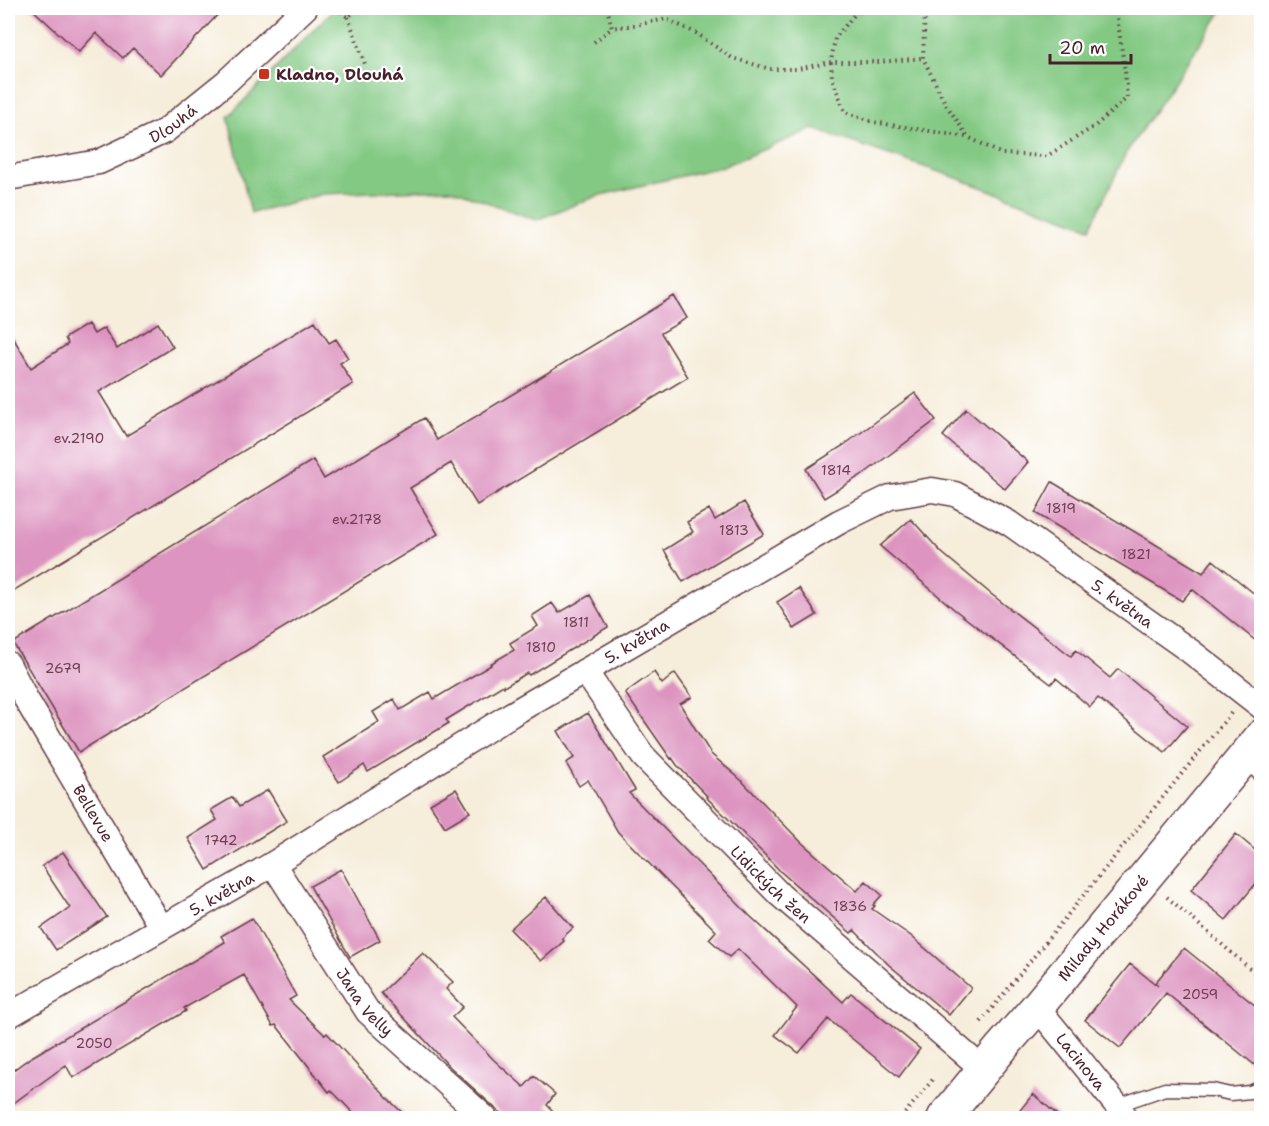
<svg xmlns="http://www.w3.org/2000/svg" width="1269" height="1126" font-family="'Shantell Sans',sans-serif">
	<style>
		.green { fill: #83c984; stroke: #667458; stroke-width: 1.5 }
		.building { fill: #dd94c0 }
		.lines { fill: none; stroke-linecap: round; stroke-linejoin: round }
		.lane-casing { stroke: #643e45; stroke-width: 15 }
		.street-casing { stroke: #643e45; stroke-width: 27 }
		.secondary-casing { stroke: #643e45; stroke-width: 36 }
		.path { stroke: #643e45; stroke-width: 4; stroke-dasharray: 1.5 4.5; stroke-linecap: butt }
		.lane { stroke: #fff; stroke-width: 12 }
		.street { stroke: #fff; stroke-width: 24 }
		.secondary { stroke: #fff; stroke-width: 33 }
		.poi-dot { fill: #c8321e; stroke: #fff; stroke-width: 2 }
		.labels { text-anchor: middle; stroke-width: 4.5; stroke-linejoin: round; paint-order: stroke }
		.number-label { font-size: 14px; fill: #6f3c50 }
		.poi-label { font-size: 16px; font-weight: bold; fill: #4a1f2b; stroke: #fff; text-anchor: start }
		.street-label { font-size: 16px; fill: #4a1f2b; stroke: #fff }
	</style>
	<rect width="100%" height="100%" fill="#fff"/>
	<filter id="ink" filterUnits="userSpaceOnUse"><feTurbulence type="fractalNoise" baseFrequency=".0167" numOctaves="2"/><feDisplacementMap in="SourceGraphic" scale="12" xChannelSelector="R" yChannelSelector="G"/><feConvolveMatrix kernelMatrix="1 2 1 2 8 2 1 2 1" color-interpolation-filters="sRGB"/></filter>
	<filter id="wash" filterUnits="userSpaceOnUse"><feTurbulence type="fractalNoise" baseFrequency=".008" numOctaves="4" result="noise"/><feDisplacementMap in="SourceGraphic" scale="24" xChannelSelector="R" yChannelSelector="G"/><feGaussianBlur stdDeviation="1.35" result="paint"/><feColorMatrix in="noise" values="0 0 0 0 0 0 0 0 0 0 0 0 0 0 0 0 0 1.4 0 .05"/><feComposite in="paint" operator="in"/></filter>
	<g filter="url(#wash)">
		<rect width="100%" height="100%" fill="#f6edda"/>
		<path class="green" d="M 335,8 L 1224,8 L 1126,153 L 1090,228 L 954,177 L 813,129 L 724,166 L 597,196 L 536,220 L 451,189 L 323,194 L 251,213 L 228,117 Z"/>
		<g id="blocks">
			<path class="building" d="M 31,8 L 224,8 L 161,75 L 133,48 L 123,58 L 96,33 L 79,52 Z
				M 674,296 L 687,318 L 661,333 L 688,377 L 477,505 L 451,463 L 410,488 L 438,534 L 79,752 L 13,643 L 313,460 L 324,479 L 424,418 L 437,440 Z
				M 315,321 L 329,343 L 336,339 L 348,358 L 340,363 L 353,384 L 8,594 L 8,329 L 31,368 L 68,344 L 65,338 L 88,324 L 94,334 L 104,328 L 117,349 L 158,323 L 173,347 L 99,392 L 126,436 Z
				M 915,393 L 936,420 L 865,473 L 824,498 L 806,469 L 844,445 Z
				M 966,409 L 1028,462 L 1005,489 L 943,436 Z
				M 1052,482 L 1203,573 L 1213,560 L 1262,600 L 1262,646 L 1192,589 L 1182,601 L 1035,513 Z
				M 744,502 L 764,534 L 683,582 L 664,550 L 693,532 L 687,522 L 709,509 L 715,520 Z
				M 911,519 L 941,552 L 991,594 L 1071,656 L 1076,650 L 1110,678 L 1118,669 L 1187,726 L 1165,752 L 1098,698 L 1090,707 L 1056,678 L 1051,684 L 955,610 L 880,546 Z
				M 799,588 L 817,615 L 794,629 L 777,602 Z
				M 590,595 L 608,627 L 529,675 L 527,673 L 504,687 L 503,685 L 446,720 L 449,723 L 368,772 L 364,765 L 339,782 L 323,757 L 379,722 L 373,712 L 394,699 L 400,710 L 430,692 L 434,699 L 491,665 L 490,664 L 514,650 L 510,643 L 538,626 L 532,616 L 552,603 L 559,613 Z
				M 654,672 L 662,684 L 675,673 L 692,697 L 680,704 L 711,754 L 741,780 L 801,842 L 857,891 L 866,881 L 882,895 L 873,905 L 875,906 L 872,909 L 911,936 L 971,988 L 949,1015 L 889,965 L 854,930 L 851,933 L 781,872 L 764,854 L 706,797 L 707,796 L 677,765 L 672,758 L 671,759 L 625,693 Z
				M 588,713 L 635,790 L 629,793 L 750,916 L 843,1002 L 851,993 L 920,1049 L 899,1077 L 828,1019 L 799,1053 L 775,1035 L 797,1007 L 738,949 L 729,957 L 709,939 L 716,931 L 618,832 L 588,780 L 579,786 L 566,763 L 574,758 L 558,731 Z
				M 456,789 L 470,812 L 445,827 L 430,804 Z
				M 268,790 L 287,821 L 207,870 L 188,838 L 217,820 L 211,810 L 233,797 L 239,807 Z
				M 1236,834 L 1262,856 L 1262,876 L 1226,920 L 1191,890 Z
				M 63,852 L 107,917 L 56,950 L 41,928 L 70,908 L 42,866 Z
				M 341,869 L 380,940 L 350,957 L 310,886 Z
				M 546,897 L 573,928 L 562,938 L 564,941 L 541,961 L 510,929 Z
				M 252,918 L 296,996 L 289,1000 L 325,1035 L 327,1033 L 388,1099 L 409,1119 L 359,1119 L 331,1090 L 329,1092 L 276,1025 L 273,1026 L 244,975 L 184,1008 L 186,1011 L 73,1078 L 66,1065 L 8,1107 L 8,1074 L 30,1058 L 225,942 L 221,936 Z
				M 1184,948 L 1262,1011 L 1262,1071 L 1166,993 L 1120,1048 L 1085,1020 L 1130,964 L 1158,986 L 1155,983 Z
				M 423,953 L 453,982 L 446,989 L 463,1007 L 452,1017 L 494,1060 L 524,1087 L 534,1076 L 555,1094 L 547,1105 L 561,1119 L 507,1119 L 449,1066 L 381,993 Z
				M 1033,1094 L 1062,1119 L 1013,1119 Z"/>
		</g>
	</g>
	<g filter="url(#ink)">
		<use href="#blocks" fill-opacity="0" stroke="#643e45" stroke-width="1.5"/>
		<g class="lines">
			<g class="lane-casing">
				<path id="lane" d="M 1243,761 L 1262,776
					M 1119,1108 L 1127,1102 L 1165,1089 L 1213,1090 L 1230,1094 L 1250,1092 L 1262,1087"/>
			</g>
			<g class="street-casing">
				<g id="street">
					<path id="s1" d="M 8,178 L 99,162 L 165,131 L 226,82 L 305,8"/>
					<path id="s2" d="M 8,664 L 26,699 L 161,927"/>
					<path id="s3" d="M 585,671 L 643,756 L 780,895 L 984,1070"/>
					<path id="s4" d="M 273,864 L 368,1012 L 485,1118"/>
					<path id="s5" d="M 1037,1007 L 1119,1108 L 1126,1118"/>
					<path id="s6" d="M 8,1016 L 273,864 L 512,714 L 839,522 L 890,497 L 932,490 L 955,494 L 1009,523 L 1190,651 L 1262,707"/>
				</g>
			</g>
			<g class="secondary-casing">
				<g id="secondary">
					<path id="s7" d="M 944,1118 L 1002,1047 L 1037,1007 L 1262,736"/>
				</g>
			</g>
			<path class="path" d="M 336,8 L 348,17 L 359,8
				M 607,8 L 612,28 L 641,24 L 666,19 L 696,33 L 732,58 L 770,69 L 798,69 L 831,62 L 879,62 L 923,58
				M 863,8 L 855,14 L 835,38 L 831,62 L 832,78 L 845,112 L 873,122 L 967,137
				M 925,8 L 923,58 L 945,103 L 968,137 L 1002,154 L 1047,156 L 1095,126 L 1127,98 L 1125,71 L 1117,17 L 1121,8
				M 348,17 L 365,64
				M 594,42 L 612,28
				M 1167,897 L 1262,979
				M 981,1022 L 1231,713
				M 901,1118 L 934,1078"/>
			<use href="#lane" class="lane"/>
			<use href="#street" class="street"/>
			<use href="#secondary" class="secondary"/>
		</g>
	</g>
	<rect class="poi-dot" x="258" y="68" width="12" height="12" rx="3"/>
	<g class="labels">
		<g class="number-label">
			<text x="79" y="443">ev.2190</text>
			<text x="836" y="475">1814</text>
			<text x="1061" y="513">1819</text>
			<text x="357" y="524">ev.2178</text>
			<text x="734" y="535">1813</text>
			<text x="1136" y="559">1821</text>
			<text x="576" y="627">1811</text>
			<text x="541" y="652">1810</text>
			<text x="63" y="673">2679</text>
			<text x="221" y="845">1742</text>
			<text x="850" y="911">1836</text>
			<text x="1200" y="999">2059</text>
			<text x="94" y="1048">2050</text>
		</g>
		<g class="poi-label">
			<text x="276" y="80">Kladno, Dlouhá</text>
		</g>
		<g class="street-label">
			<text dy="6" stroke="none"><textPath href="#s1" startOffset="176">Dlouhá</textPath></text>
			<text dy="6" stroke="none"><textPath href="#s6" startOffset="1290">5. května</textPath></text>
			<text dy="6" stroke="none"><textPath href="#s6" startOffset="732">5. května</textPath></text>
			<text dy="6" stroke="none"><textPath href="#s2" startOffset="172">Bellevue</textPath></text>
			<text dy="6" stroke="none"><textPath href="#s3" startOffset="284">Lidických žen</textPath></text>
			<text dy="6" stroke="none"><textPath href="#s6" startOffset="246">5. května</textPath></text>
			<text dy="6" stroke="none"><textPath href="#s7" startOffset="248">Milady Horákové</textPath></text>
			<text dy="6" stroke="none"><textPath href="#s4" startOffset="166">Jana Velly</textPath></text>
			<text dy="6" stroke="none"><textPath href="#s5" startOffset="70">Lacinova</textPath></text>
		</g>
	</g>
	<rect width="1269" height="1126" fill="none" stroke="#fff" stroke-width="30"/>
	<path d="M1050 54v9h81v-9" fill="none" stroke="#4a1f2b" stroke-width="3"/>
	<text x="1059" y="54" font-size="18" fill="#4a1f2b" stroke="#ffffff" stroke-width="4.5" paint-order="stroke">20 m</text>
</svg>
